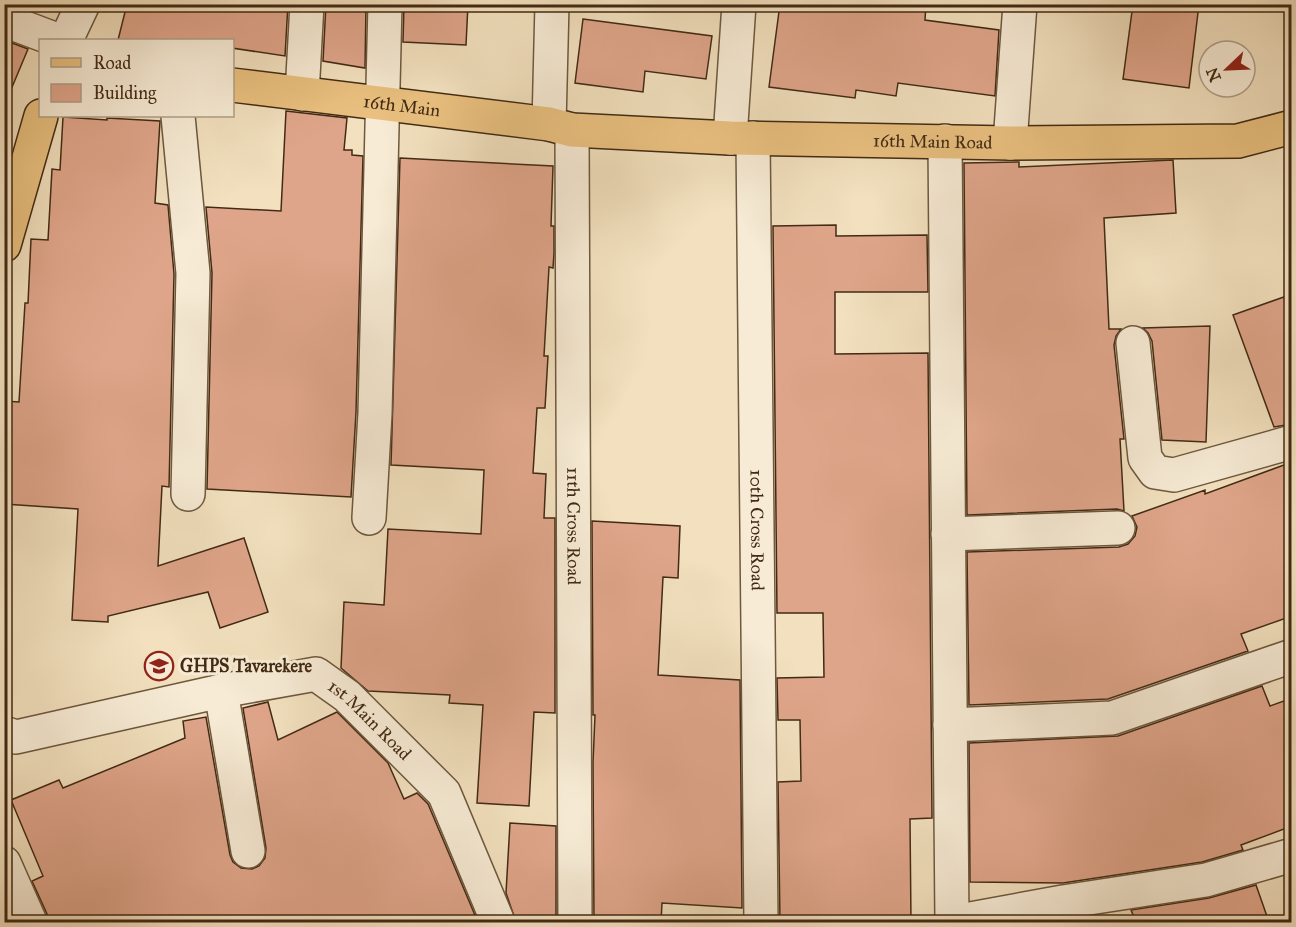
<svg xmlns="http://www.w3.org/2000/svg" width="1296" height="927" font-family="'IM FELL Great Primer',serif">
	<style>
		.building { fill: #dfa58a; stroke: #422a14; stroke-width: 1.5 }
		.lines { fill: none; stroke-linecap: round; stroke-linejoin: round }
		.minor-casing { stroke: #6e583e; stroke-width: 36 }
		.major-casing { stroke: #422a14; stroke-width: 36 }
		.minor { stroke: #f7ebd5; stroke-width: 33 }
		.major { stroke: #e9c07f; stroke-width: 33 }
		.labels { text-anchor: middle; stroke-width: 6; stroke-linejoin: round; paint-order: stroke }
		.street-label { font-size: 18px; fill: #422a14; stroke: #f7ebd5 }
		.poi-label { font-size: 18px; font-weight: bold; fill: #422a14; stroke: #f7ebd5; text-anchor: start }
	</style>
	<rect width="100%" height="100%" fill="#f2e0be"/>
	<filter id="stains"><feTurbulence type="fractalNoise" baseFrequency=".00333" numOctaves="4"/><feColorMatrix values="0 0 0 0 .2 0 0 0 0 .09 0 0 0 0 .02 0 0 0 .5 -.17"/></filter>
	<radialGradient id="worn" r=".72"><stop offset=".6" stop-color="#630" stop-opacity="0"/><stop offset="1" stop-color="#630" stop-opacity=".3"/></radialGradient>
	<path class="building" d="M 127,4 L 288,4 L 285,56 L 232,48 L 232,40 L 118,40 Z
		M 326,4 L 366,4 L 365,68 L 323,61 Z
		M 404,4 L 468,4 L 466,45 L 403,42 Z
		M 780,4 L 926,4 L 925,20 L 999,30 L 995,96 L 898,83 L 896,96 L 856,90 L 855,98 L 769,87 Z
		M 1133,4 L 1199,4 L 1189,88 L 1123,79 Z
		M 583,19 L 712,36 L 706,79 L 645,71 L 643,92 L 575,83 Z
		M 4,40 L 28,49 L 5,104 L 4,104 Z
		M 286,111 L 347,118 L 344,150 L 352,150 L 352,155 L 363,156 L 356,412 L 351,497 L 207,489 L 212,273 L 206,207 L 281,211 Z
		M 63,117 L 107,120 L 107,118 L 160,121 L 155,203 L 168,205 L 174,274 L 169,487 L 162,486 L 158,566 L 244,538 L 268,612 L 220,628 L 208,592 L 108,616 L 108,622 L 72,620 L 78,509 L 4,504 L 4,401 L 19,402 L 25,303 L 28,303 L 31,239 L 48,240 L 52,169 L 60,170 Z
		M 400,158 L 553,166 L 551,226 L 554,226 L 554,253 L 553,268 L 549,267 L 544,356 L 548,356 L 545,408 L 537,408 L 533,473 L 546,474 L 544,518 L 555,518 L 555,713 L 534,712 L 529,806 L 477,803 L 483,705 L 449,703 L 450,695 L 368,691 L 341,668 L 344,602 L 384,605 L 388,529 L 481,534 L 484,470 L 391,465 Z
		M 1173,160 L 1176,213 L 1104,218 L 1109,329 L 1121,329 L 1116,336 L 1114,345 L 1124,439 L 1120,439 L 1124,511 L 1117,509 L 967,515 L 964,163 L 1019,162 L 1019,167 Z
		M 836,225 L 836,236 L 927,235 L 928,292 L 835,292 L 835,354 L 928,353 L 932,818 L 910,819 L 911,922 L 780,922 L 778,782 L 801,781 L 800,720 L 778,720 L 777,678 L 824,677 L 823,613 L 777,613 L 773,226 Z
		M 1292,294 L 1292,424 L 1274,427 L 1233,315 Z
		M 1210,326 L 1206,442 L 1162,440 L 1152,341 L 1148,333 L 1143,328 Z
		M 1292,462 L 1292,616 L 1241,634 L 1248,651 L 1108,699 L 969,705 L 967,552 L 1119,547 L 1128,544 L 1135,536 L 1137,527 L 1132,516 L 1205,490 L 1205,494 Z
		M 592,521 L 680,526 L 678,578 L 663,577 L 658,675 L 740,680 L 742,908 L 662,903 L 661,922 L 594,922 L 593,763 L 595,715 L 593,715 Z
		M 1262,686 L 1270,706 L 1292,698 L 1292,826 L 1241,845 L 1243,850 L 1202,862 L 1063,883 L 970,882 L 969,743 L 1118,736 Z
		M 268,702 L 278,740 L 337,712 L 388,763 L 404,799 L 417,793 L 428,804 L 477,920 L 470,920 L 472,922 L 48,922 L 47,914 L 32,881 L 43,876 L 11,800 L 59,780 L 63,788 L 185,738 L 183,721 L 206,717 L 230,855 L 233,862 L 241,868 L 252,869 L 259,866 L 265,858 L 266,848 L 243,708 Z
		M 510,823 L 556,826 L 556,922 L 516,922 L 506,893 Z
		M 1256,885 L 1269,922 L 1136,922 L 1131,910 L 1209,898 Z"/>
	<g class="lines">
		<g class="minor-casing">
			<g id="minor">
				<path d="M 4,20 L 57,40"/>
				<path d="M 66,40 L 83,4"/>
				<path d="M 302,94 L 307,4"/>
				<path d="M 178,116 L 193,273 L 188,494"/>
				<path d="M 549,124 L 552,4"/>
				<path id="s1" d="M 572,130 L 575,922"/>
				<path d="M 730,138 L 739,4"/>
				<path id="s2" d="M 753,138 L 761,922"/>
				<path d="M 945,141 L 952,922"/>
				<path d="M 1010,143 L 1020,4"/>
				<path d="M 1133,343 L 1145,458 L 1155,472 L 1174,475 L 1292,442"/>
				<path d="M 369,518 L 375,413 L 385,4"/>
				<path d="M 948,534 L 1118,528"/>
				<path d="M 221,691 L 248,851"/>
				<path d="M 950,725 L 1112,718 L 1292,656"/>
				<path id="s3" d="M 4,733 L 16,737 L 221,691 L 316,674 L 347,696 L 444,793 L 498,922"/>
				<path d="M 4,863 L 30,922"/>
				<path d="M 954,922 L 1063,902 L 1206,880 L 1292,855"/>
			</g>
		</g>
		<g class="major-casing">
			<g id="major">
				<path id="s4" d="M 232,85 L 549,124 L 572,130 L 730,138 L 1010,143 L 1238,141 L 1292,127"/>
				<path d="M 4,245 L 41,116"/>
			</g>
		</g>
		<use href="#minor" class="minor"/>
		<use href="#major" class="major"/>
	</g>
	<defs>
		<g id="school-ring" transform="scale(1.5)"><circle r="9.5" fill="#f7ebd5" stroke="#8f2418" stroke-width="1.5"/><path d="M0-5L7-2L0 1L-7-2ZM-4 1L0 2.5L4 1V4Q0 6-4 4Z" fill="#8f2418"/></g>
	</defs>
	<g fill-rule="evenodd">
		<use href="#school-ring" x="159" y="666"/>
	</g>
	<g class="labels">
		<g class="street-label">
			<text dy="6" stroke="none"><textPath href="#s4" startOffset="171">16th Main</textPath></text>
			<text dy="6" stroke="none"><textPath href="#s4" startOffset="704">16th Main Road</textPath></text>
			<text dy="6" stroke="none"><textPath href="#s1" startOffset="396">11th Cross Road</textPath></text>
			<text dy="6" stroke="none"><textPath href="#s2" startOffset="392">10th Cross Road</textPath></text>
			<text dy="6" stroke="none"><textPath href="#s3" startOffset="390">1st Main Road</textPath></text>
		</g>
		<g class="poi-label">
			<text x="180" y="672">GHPS Tavarekere</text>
		</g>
	</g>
	<rect width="1296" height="927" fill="none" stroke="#f2e0be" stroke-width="24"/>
	<rect x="6" y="6" width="1284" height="915" fill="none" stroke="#422a14" stroke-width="3"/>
	<rect x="12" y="12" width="1272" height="903" fill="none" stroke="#422a14" stroke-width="1.5"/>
	<rect x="39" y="39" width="195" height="78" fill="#f7ebd5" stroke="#af9e88" stroke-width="1.5"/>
	<rect x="51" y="58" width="30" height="9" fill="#e9c07f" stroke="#af9e88" stroke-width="1.5"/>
	<text x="93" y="69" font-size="18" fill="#422a14">Road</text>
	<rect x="51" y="84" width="30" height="18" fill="#dfa58a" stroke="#af9e88" stroke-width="1.5"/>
	<text x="93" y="99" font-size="18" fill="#422a14">Building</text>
	<g transform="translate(1227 69) rotate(247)"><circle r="28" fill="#f7ebd5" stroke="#af9e88" stroke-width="1.5"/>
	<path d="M0-4.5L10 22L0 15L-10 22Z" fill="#8f2418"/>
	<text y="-9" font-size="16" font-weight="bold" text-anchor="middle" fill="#422a14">N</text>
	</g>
	<rect width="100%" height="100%" filter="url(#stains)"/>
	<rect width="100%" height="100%" fill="url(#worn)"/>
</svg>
